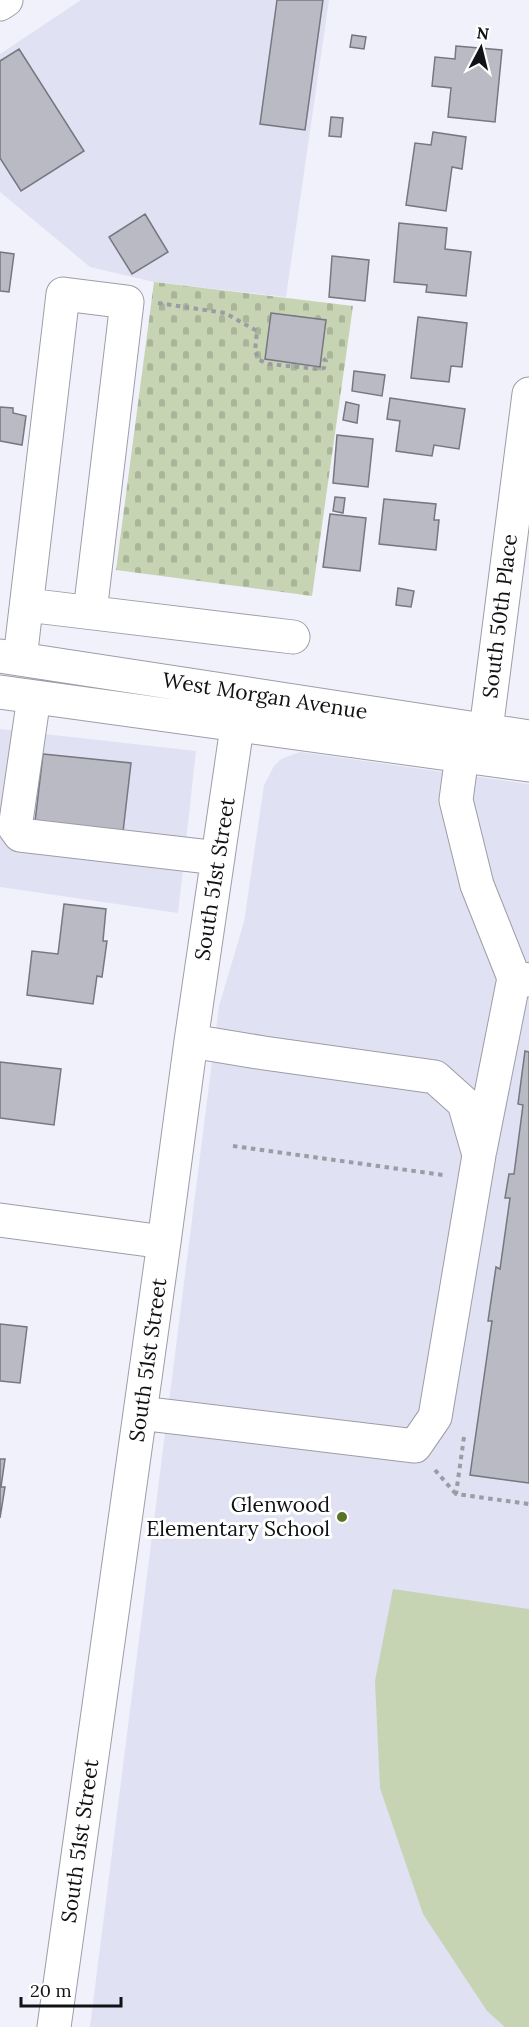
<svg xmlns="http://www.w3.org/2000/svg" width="529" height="2027" font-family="Lora,serif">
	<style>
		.built { fill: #e0e1f3 }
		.cemetery { fill: url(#cemetery-stones) }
		.garden { fill: #c6d4b3 }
		.building { fill: #b9bac4; stroke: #767780; stroke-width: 1.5 }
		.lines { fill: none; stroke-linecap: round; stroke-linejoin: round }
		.minor-casing { stroke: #9d9da7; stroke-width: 35 }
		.major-casing { stroke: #9d9da7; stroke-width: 35 }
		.path { stroke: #9c9ca4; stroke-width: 4; stroke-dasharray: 4.5 4.5; stroke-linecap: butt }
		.minor { stroke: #fff; stroke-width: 33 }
		.major { stroke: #fff; stroke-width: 33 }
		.poi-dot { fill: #597326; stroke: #fff; stroke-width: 2 }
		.labels { text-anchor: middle; stroke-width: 6; stroke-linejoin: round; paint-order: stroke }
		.street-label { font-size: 21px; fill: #111215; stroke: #fff }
		.poi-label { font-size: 21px; fill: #111215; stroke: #fff; text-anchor: end }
	</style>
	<defs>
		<pattern id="cemetery-stones" width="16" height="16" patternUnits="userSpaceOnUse" patternTransform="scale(1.5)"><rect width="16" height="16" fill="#c6d4b3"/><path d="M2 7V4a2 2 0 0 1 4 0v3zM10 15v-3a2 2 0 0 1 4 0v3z" fill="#a9b599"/></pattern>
	</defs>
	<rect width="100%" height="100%" fill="#f1f1fc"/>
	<path class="built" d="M 81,0 L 329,0 L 286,297 L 154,282 L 90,267 L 0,192 L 0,54 Z
		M 0,729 L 196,751 L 178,913 L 0,887 Z
		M 300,752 L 529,784 L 529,2027 L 90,2027 L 219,1006 L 244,922 L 264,785 L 274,766 L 281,759 Z"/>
	<path class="cemetery" d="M 154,282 L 353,306 L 312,596 L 116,570 Z"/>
	<path class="garden" d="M 393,1589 L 529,1609 L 529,2027 L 505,2027 L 487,2011 L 423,1914 L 380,1788 L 375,1681 Z"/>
	<path class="building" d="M 277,0 L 323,0 L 305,130 L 260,124 Z
		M 352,35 L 366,37 L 364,49 L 350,47 Z
		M 456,46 L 502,50 L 495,122 L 448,117 L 451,88 L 432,86 L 435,57 L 455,59 Z
		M 19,49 L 84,151 L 21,191 L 0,158 L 0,61 Z
		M 331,117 L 343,118 L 341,137 L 329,136 Z
		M 433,132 L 466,137 L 462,169 L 452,167 L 446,211 L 406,205 L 415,143 L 431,145 Z
		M 145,214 L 168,252 L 132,274 L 109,237 Z
		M 399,223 L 447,228 L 445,249 L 471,252 L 466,296 L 426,292 L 427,285 L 394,282 Z
		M 0,252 L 14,254 L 9,292 L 0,291 Z
		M 332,256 L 369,260 L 365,301 L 329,297 Z
		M 271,313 L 326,320 L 320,367 L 265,359 Z
		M 418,317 L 467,323 L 462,367 L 451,366 L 449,382 L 411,378 Z
		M 354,371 L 385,375 L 382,396 L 352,391 Z
		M 390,398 L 465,409 L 459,449 L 434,445 L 432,456 L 396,451 L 400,421 L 387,419 Z
		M 346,402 L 359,405 L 357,423 L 343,420 Z
		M 0,407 L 13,408 L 13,413 L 26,416 L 22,445 L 0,441 Z
		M 337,435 L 373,439 L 368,487 L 333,483 Z
		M 335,497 L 345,498 L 343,513 L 333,511 Z
		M 384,499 L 436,504 L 434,520 L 439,520 L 436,550 L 379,544 Z
		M 330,514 L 366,518 L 360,571 L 323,567 Z
		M 398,588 L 414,591 L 411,607 L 396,605 Z
		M 43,754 L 131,763 L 123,832 L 35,822 Z
		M 64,904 L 106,909 L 103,941 L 107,941 L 102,977 L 97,976 L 93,1004 L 27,995 L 32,951 L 58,954 Z
		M 525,1051 L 529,1052 L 529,1483 L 470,1475 L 492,1321 L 488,1321 L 496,1267 L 500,1269 L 510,1198 L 505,1198 L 509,1174 L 514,1174 L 523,1105 L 518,1104 Z
		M 0,1062 L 61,1069 L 54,1125 L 0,1118 Z
		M 0,1324 L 27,1327 L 20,1383 L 0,1381 Z
		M 0,1459 L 5,1459 L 1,1487 L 5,1487 L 0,1518 Z"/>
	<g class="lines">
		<g class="minor-casing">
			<path id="minor" d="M 27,605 L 293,637
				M 0,656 L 529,737
				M 20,659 L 63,294 L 127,302 L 90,612
				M 0,692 L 529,765
				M 34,697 L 15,828 L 20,835 L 218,858
				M 486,730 L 529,394
				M 462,755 L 456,800 L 477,885 L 514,978 L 529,980
				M 480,1150 L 514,978
				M 0,1220 L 164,1242
				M 140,1413 L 415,1446 L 435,1417 L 479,1155 L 464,1103 L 435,1077 L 264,1053 L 191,1041
				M 54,2027 L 164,1242 L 191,1041 L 242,693"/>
		</g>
		<g class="major-casing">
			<path id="major" d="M 0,4 L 6,0"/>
		</g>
		<path class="path" d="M 158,303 L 225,313 L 257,331 L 255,351 L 259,360 L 269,364 L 318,369 L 324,368 L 326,361 L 321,357
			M 233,1146 L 443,1175
			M 464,1437 L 456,1494 L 529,1504
			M 435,1470 L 455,1493"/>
		<use href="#minor" class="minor"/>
		<use href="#major" class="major"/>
	</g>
	<circle class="poi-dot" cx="342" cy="1517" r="6"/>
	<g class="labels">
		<g class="street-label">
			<text transform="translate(500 616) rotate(-83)" y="7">South 50th Place</text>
			<text transform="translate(265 696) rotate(9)" y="7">West Morgan Avenue</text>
			<text transform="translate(215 879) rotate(-81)" y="7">South 51st Street</text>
			<text transform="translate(148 1360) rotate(-82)" y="7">South 51st Street</text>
			<text transform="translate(80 1841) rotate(-82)" y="7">South 51st Street</text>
		</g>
		<g class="poi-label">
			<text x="330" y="1512">Glenwood<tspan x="330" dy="24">Elementary School</tspan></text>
		</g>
	</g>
	<g transform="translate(481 48) rotate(7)" stroke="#ffffff" stroke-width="4.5" paint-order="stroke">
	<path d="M0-4.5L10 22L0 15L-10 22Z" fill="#111215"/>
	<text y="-9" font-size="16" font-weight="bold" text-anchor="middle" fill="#111215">N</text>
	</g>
	<path d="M21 1997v9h100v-9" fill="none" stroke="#111215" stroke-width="3"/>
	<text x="30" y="1997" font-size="18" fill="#111215" stroke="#ffffff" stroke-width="4.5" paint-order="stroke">20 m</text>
</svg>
